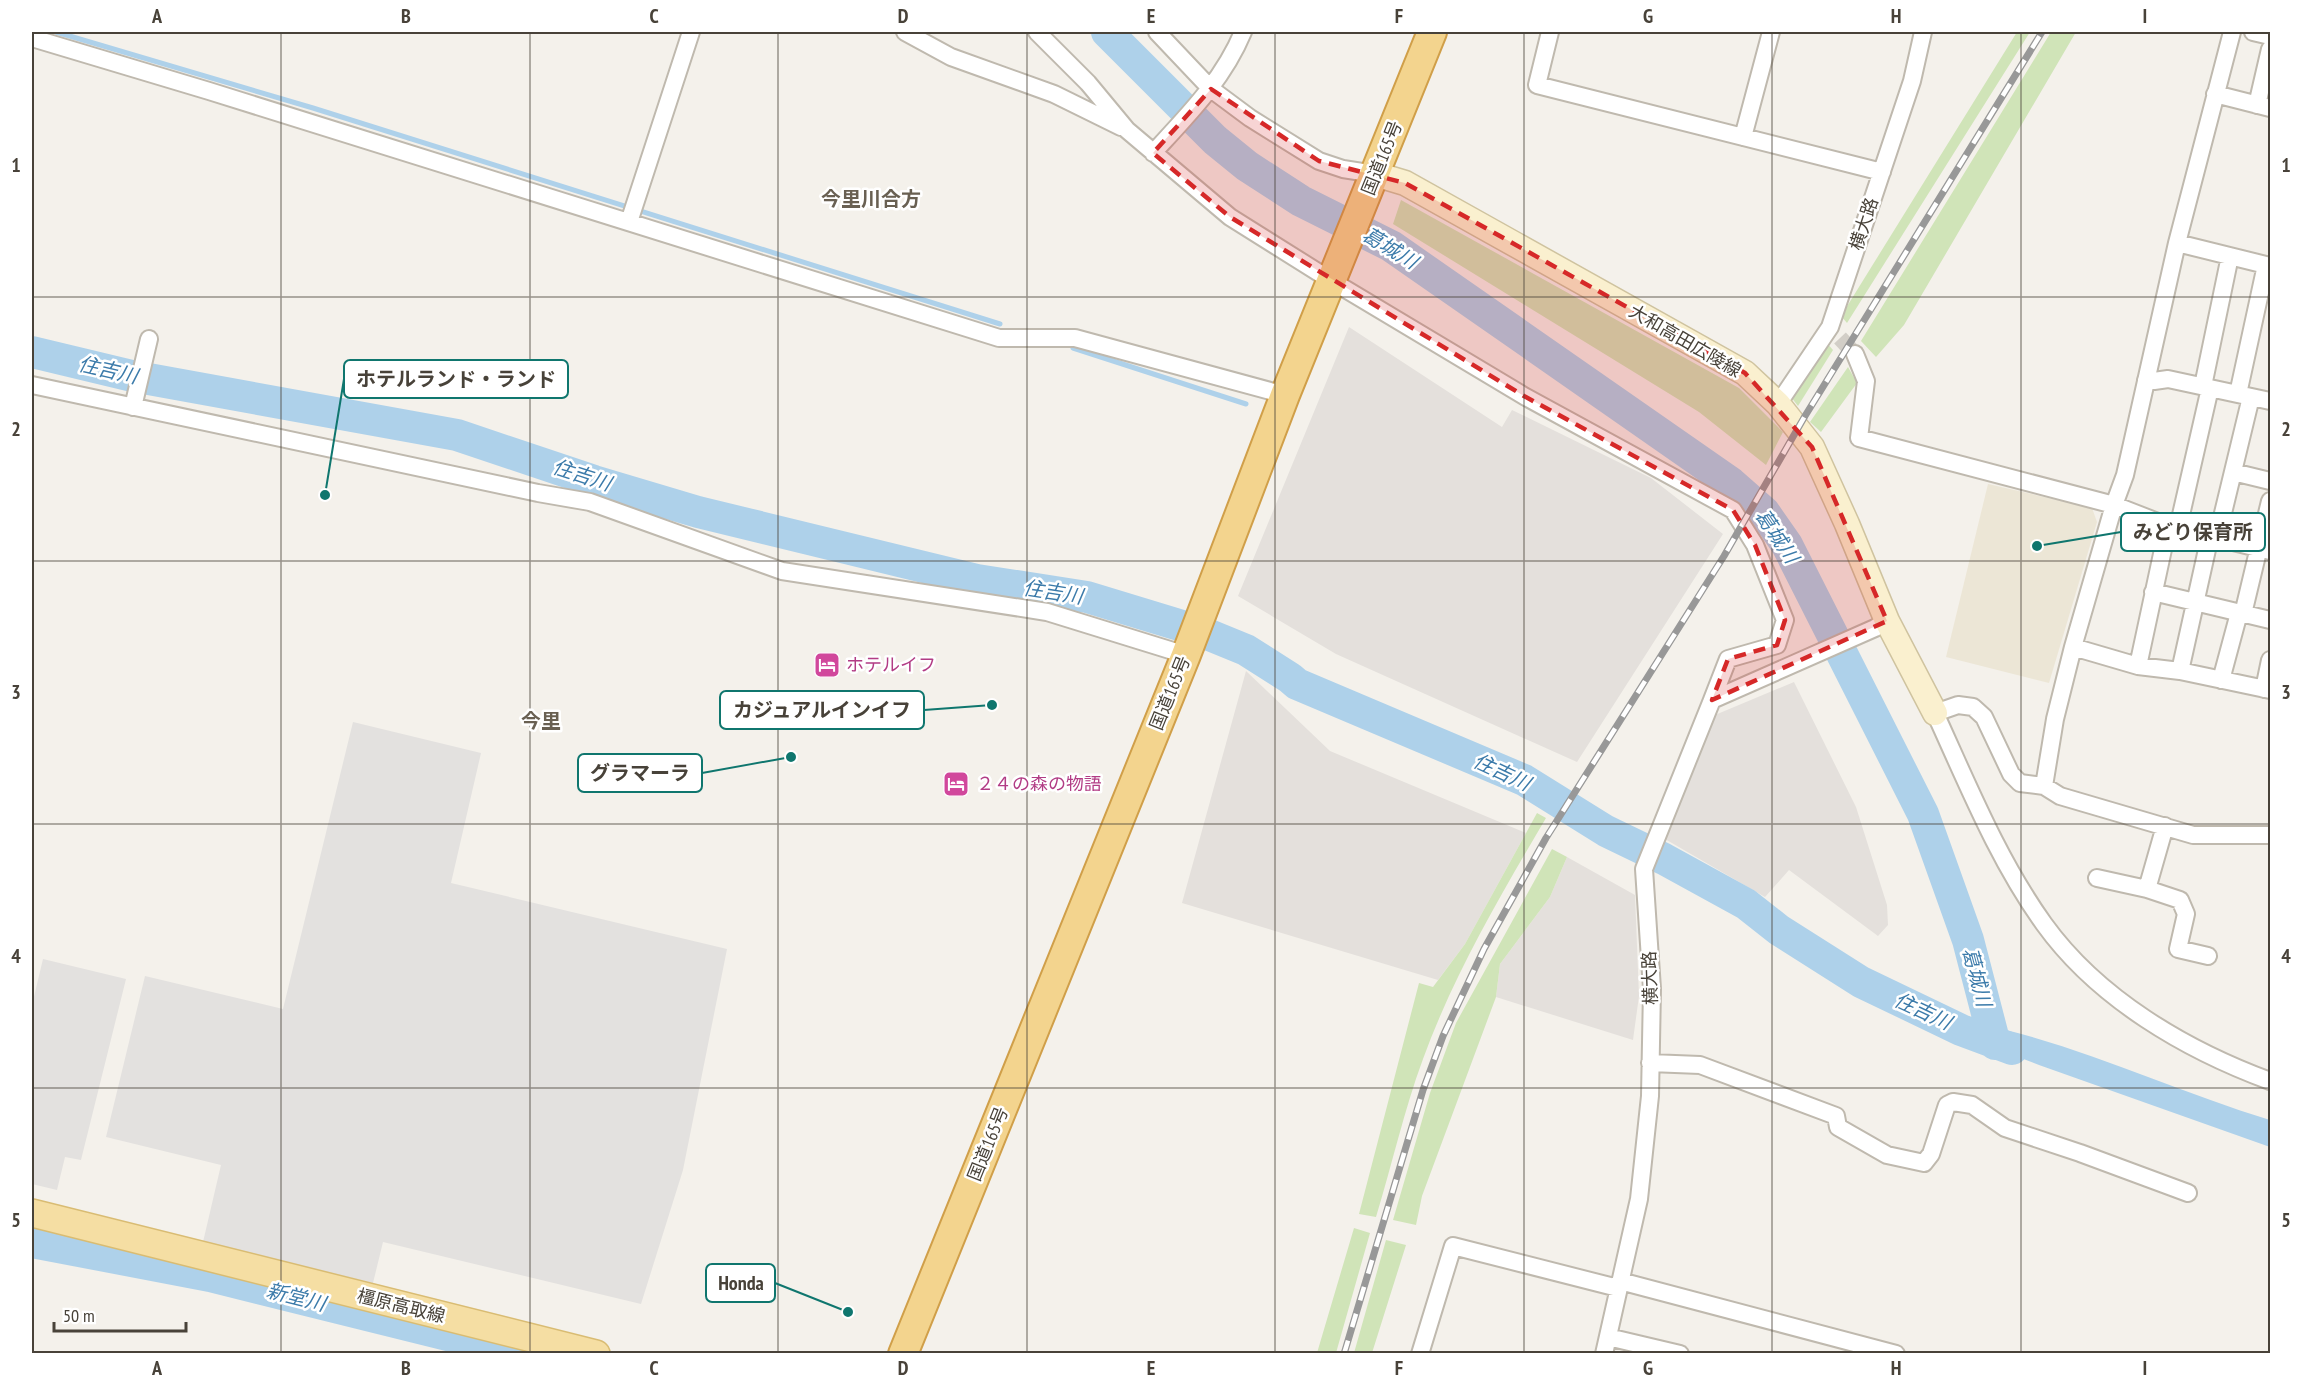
<svg xmlns="http://www.w3.org/2000/svg" width="2302" height="1385" font-family="'PT Sans Narrow','Noto Sans JP',sans-serif">
	<style>
		.industrial { fill: #e4e0dc }
		.education { fill: #ece6d6 }
		.green { fill: #d0e4b8 }
		.parking { fill: #e3e1df }
		.water { fill: #aed1ea }
		.lines { fill: none; stroke-linecap: round; stroke-linejoin: round }
		.stream { stroke: #aed1ea; stroke-width: 5 }
		.river { stroke: #aed1ea; stroke-width: 32 }
		.minor-tunnel { stroke: #d2cec7; stroke-width: 16; stroke-dasharray: 16 8; stroke-linecap: butt }
		.minor-casing { stroke: #bfb9ae; stroke-width: 20 }
		.secondary-casing { stroke: #cfc39f; stroke-width: 27 }
		.primary-casing { stroke: #d9bc73; stroke-width: 30 }
		.trunk-casing { stroke: #d09f49; stroke-width: 32 }
		.minor { stroke: #fff; stroke-width: 16 }
		.secondary { stroke: #faf0cf; stroke-width: 24 }
		.primary { stroke: #f5dea3; stroke-width: 27 }
		.trunk { stroke: #f3d48e; stroke-width: 28 }
		.rail-casing { stroke: #989898; stroke-width: 7 }
		.rail { stroke: #fff; stroke-width: 4.5; stroke-dasharray: 14; stroke-linecap: butt }
		.marked { fill: #d62828; fill-opacity: 0.2; stroke: #d62828; stroke-width: 4.5; stroke-dasharray: 12 8; stroke-linejoin: round }
		.grid { fill: none; stroke: #484239; stroke-width: 1.5; stroke-opacity: 0.55 }
		.labels { text-anchor: middle; stroke-width: 5; stroke-linejoin: round; paint-order: stroke }
		.street-label { font-size: 18px; fill: #484239; stroke: #fff }
		.hotel-label { font-size: 18px; fill: #b23c85; stroke: #fff; text-anchor: start }
		.neighbourhood-label { font-size: 20px; font-weight: bold; fill: #696052; stroke: #fff }
		.water-label { font-size: 20px; font-style: italic; fill: #3c7baa; stroke: #fff }
		.leader { fill: none; stroke: #0f766e; stroke-width: 2 }
		.callout-dot { fill: #0f766e; stroke: #fff; stroke-width: 2 }
		.callout { fill: #fff; stroke: #0f766e; stroke-width: 2 }
		.callout-label { font-size: 20px; text-anchor: middle; font-weight: bold; fill: #484239 }
		.neatline { fill: none; stroke: #484239; stroke-width: 2 }
		.grid-label { font-size: 20px; text-anchor: middle; font-weight: bold; fill: #484239 }
	</style>
	<rect width="100%" height="100%" fill="#f4f1eb"/>
	<path class="industrial" d="M 1349,327 L 1502,427 L 1512,410 L 1651,478 L 1723,534 L 1577,762 L 1336,654 L 1238,596 Z
		M 1246,671 L 1330,751 L 1526,833 L 1465,944 L 1438,980 L 1182,903 Z
		M 1794,682 L 1856,807 L 1887,905 L 1888,925 L 1878,936 L 1789,870 L 1765,897 L 1665,839 L 1715,715 Z
		M 1567,857 L 1635,895 L 1639,996 L 1633,1040 L 1496,997 L 1500,964 L 1550,897 Z"/>
	<path class="education" d="M 1988,484 L 2092,508 L 2097,522 L 2049,683 L 1946,657 Z"/>
	<path class="green" d="M 2017,32 L 2030,32 L 1847,323 L 1841,316 Z
		M 2051,32 L 2076,32 L 1904,325 L 1876,357 L 1861,341 Z
		M 1401,200 L 1739,388 L 1783,432 L 1766,465 L 1699,412 L 1393,224 Z
		M 1826,342 L 1833,350 L 1798,406 L 1791,397 Z
		M 1848,367 L 1857,383 L 1821,432 L 1810,422 Z
		M 1537,813 L 1546,818 C 1500,896 1454,974 1423,1059 C 1404,1110 1392,1165 1376,1217 L 1359,1214 L 1419,983 L 1433,987 L 1465,944 Z
		M 1552,849 L 1567,857 L 1550,897 L 1500,964 L 1496,997 L 1422,1196 L 1416,1225 L 1393,1220 L 1430,1093 L 1456,1023 Z
		M 1354,1228 L 1370,1233 L 1336,1353 L 1317,1353 Z
		M 1386,1240 L 1406,1245 L 1372,1353 L 1354,1353 Z"/>
	<path class="parking" d="M 353,722 L 481,753 L 451,883 L 727,949 L 683,1170 L 641,1304 L 383,1242 L 373,1283 L 203,1242 L 221,1165 L 106,1137 L 145,976 L 283,1009 Z
		M 43,959 L 126,979 L 81,1160 L 65,1157 L 57,1190 L 32,1184 L 32,1005 Z"/>
	<path class="water" d="M 1976,1023 C 2078,1044 2172,1090 2270,1120 L 2270,1147 L 2039,1065 L 1971,1039 Z"/>
	<g class="lines">
		<path class="stream" d="M 56,32 L 313,108 L 1000,324
			M 1073,348 L 1246,404"/>
		<path class="river" d="M 1107,32 L 1215,140 L 1247,166 L 1301,201 L 1391,246 L 1731,483 L 1764,512 L 1787,545 L 1923,814 L 1968,940 L 1995,1044
			M 32,352 L 132,376 L 457,435 L 594,481 L 698,512 L 977,580 L 1087,597 L 1202,632 L 1246,650 L 1290,678 L 1297,684 L 1524,780 L 1606,831 L 1664,859 L 1746,904 L 1779,930 L 1861,982 L 1961,1030 L 2012,1049
			M 32,1242 L 210,1276 L 524,1354"/>
		<path class="minor-tunnel" d="M 1840,338 L 1855,354"/>
		<g class="minor-casing">
			<path id="minor" d="M 905,32 L 951,57 L 1054,94 L 1121,127
				M 1037,32 L 1088,83 L 1127,130 L 1230,217 L 1332,281 L 1524,396 L 1733,510 L 1755,545 L 1785,620 L 1777,645 L 1728,659 L 1712,700
				M 1157,32 L 1211,89 L 1250,118 L 1319,161 L 1343,169 L 1375,174
				M 1550,32 L 1537,85 L 1882,172
				M 2253,32 L 2270,36
				M 32,38 L 209,91 L 999,338 L 1075,338 L 1285,395
				M 2215,94 L 2270,108
				M 2257,105 L 2270,49
				M 1743,137 L 1771,32
				M 1153,153 C 1188,115 1223,80 1243,32
				M 629,222 L 691,32
				M 2177,243 L 2270,266
				M 1855,354 L 1866,381 L 1859,438 L 2114,505 L 2168,526 L 2270,551
				M 2146,380 L 2154,381 L 2168,379 L 2270,401
				M 32,385 L 538,493 L 590,502 L 782,571 L 1047,612 L 1186,655
				M 2203,386 L 2230,256
				M 2238,394 L 2266,265
				M 1778,404 L 1830,327 L 1912,81 L 1923,32
				M 133,407 L 149,339
				M 2233,472 L 2270,481
				M 2178,528 L 2210,388
				M 2217,538 L 2251,397
				M 2153,592 L 2270,620
				M 2243,614 L 2270,501
				M 2073,647 L 2138,666 L 2180,671 L 2270,690
				M 2138,666 L 2168,526
				M 2180,671 L 2210,536
				M 2221,680 L 2239,613
				M 2264,689 L 2270,660
				M 2044,786 L 2055,719 L 2073,647 L 2114,505 L 2125,475 L 2177,243 L 2232,32
				M 2270,835 L 2193,835 L 2060,796 L 2044,786 L 2020,783 L 2011,774 L 1984,717 L 1973,707 L 1958,705 L 1935,713 C 1968,785 1998,860 2044,924 C 2098,999 2186,1050 2270,1081
				M 2097,878 L 2147,889 L 2180,900 L 2186,914 L 2178,949 L 2208,956
				M 2147,889 L 2165,826
				M 1650,1063 L 1700,1065 L 1836,1116 L 1838,1127 L 1887,1155 L 1924,1163 L 1931,1154 L 1947,1105 L 1953,1102 L 1972,1105 L 2005,1128 L 2080,1153 L 2188,1193
				M 1620,1281 L 1896,1354
				M 1608,1337 L 1680,1354
				M 1420,1354 L 1453,1246 L 1618,1288
				M 1604,1354 L 1639,1199 L 1650,1096 L 1652,989 L 1644,869 L 1712,700 L 1875,628 L 1887,621"/>
		</g>
		<g class="secondary-casing">
			<path id="secondary" d="M 1375,174 L 1405,183 L 1745,373 L 1778,404 L 1812,447 L 1847,524 L 1887,621 L 1935,713"/>
		</g>
		<g class="primary-casing">
			<path id="primary" d="M 32,1213 L 596,1354"/>
		</g>
		<g class="trunk-casing">
			<path id="trunk" d="M 903,1354 L 1186,655 L 1285,395 L 1432,32"/>
		</g>
		<use href="#minor" class="minor"/>
		<use href="#secondary" class="secondary"/>
		<use href="#primary" class="primary"/>
		<use href="#trunk" class="trunk"/>
		<g class="rail-casing">
			<path id="rail" d="M 1344,1354 L 1423,1090 L 1443,1036 L 1484,949 L 1546,838 L 1724,556 L 1805,416 L 2042,32"/>
		</g>
		<use href="#rail" class="rail"/>
	</g>
	<path class="marked" d="M 1211,89 L 1319,161 L 1405,183 L 1745,373 L 1812,447 L 1887,621 L 1712,700 L 1728,659 L 1777,645 L 1785,620 L 1755,545 L 1733,510 L 1524,396 L 1230,217 L 1153,153 Z"/>
	<path class="grid" d="M 281,32 L 281,1354M 530,32 L 530,1354M 778,32 L 778,1354M 1027,32 L 1027,1354M 1275,32 L 1275,1354M 1524,32 L 1524,1354M 1772,32 L 1772,1354M 2021,32 L 2021,1354M 32,297 L 2270,297M 32,561 L 2270,561M 32,824 L 2270,824M 32,1088 L 2270,1088"/>
	<defs>
		<g id="hotel-square" transform="scale(1.35)"><rect x="-9" y="-9" width="18" height="18" rx="4" fill="#d1479c" stroke="#fff"/><path d="M-6-4.5h1.5V1H6V5H4.5V3h-9V5H-6ZM-4 0a1.8 1.8 0 1 1 3.6 0ZM.5 0V-2.5h3Q6-2.5 6 0Z" fill="#fff"/></g>
	</defs>
	<g fill-rule="evenodd">
		<use href="#hotel-square" x="827" y="665"/>
		<use href="#hotel-square" x="956" y="784"/>
	</g>
	<g class="labels">
		<g class="street-label">
			<text transform="translate(1382 158) rotate(-68)" y="6">国道165号</text>
			<text transform="translate(1864 224) rotate(-72)" y="6">横大路</text>
			<text transform="translate(1685 341) rotate(30)" y="6">大和高田広陵線</text>
			<text transform="translate(1170 693) rotate(-68)" y="6">国道165号</text>
			<text transform="translate(1650 978) rotate(-92)" y="6">横大路</text>
			<text transform="translate(988 1144) rotate(-68)" y="6">国道165号</text>
			<text transform="translate(401 1306) rotate(14)" y="6">橿原高取線</text>
		</g>
		<g class="hotel-label">
			<text x="846" y="671">ホテルイフ</text>
			<text x="976" y="790">２４の森の物語</text>
		</g>
		<g class="neighbourhood-label">
			<text x="871" y="206">今里川合方</text>
			<text x="541" y="728">今里</text>
		</g>
		<g class="water-label">
			<text transform="translate(1390 248) rotate(31)" y="7">葛城川</text>
			<text transform="translate(108 370) rotate(13)" y="7">住吉川</text>
			<text transform="translate(582 475) rotate(18)" y="7">住吉川</text>
			<text transform="translate(1777 536) rotate(56)" y="7">葛城川</text>
			<text transform="translate(1053 592) rotate(9)" y="7">住吉川</text>
			<text transform="translate(1502 772) rotate(25)" y="7">住吉川</text>
			<text transform="translate(1977 977) rotate(75)" y="7">葛城川</text>
			<text transform="translate(1923 1011) rotate(25)" y="7">住吉川</text>
			<text transform="translate(296 1297) rotate(14)" y="7">新堂川</text>
		</g>
	</g>
	<path class="leader" d="M325 495L344 379M2037 546L2121 532M992 705L924 710M791 757L702 773M848 1312L775 1283"/>
	<g class="callout-dot">
		<circle cx="325" cy="495" r="6"/>
		<circle cx="2037" cy="546" r="6"/>
		<circle cx="992" cy="705" r="6"/>
		<circle cx="791" cy="757" r="6"/>
		<circle cx="848" cy="1312" r="6"/>
	</g>
	<g class="callout">
		<rect x="344" y="360" width="224" height="38" rx="6"/>
		<rect x="2121" y="513" width="144" height="38" rx="6"/>
		<rect x="720" y="691" width="204" height="38" rx="6"/>
		<rect x="578" y="754" width="124" height="38" rx="6"/>
		<rect x="706" y="1264" width="69" height="38" rx="6"/>
	</g>
	<g class="callout-label">
		<text x="456" y="386">ホテルランド・ランド</text>
		<text x="2193" y="539">みどり保育所</text>
		<text x="822" y="717">カジュアルインイフ</text>
		<text x="640" y="780">グラマーラ</text>
		<text x="741" y="1290">Honda</text>
	</g>
	<rect width="2302" height="1385" fill="none" stroke="#ffffff" stroke-width="66"/>
	<path d="M54 1322v9h132v-9" fill="none" stroke="#484239" stroke-width="3"/>
	<text x="63" y="1322" font-size="18" fill="#484239" stroke="#ffffff" stroke-width="4.5" paint-order="stroke">50 m</text>
	<rect x="33" y="33" width="2236" height="1319" class="neatline"/>
	<g class="grid-label">
		<text x="157" y="23">A</text>
		<text x="406" y="23">B</text>
		<text x="654" y="23">C</text>
		<text x="903" y="23">D</text>
		<text x="1151" y="23">E</text>
		<text x="1399" y="23">F</text>
		<text x="1648" y="23">G</text>
		<text x="1896" y="23">H</text>
		<text x="2145" y="23">I</text>
		<text x="16" y="172">1</text>
		<text x="2286" y="172">1</text>
		<text x="16" y="436">2</text>
		<text x="2286" y="436">2</text>
		<text x="16" y="699">3</text>
		<text x="2286" y="699">3</text>
		<text x="16" y="963">4</text>
		<text x="2286" y="963">4</text>
		<text x="16" y="1227">5</text>
		<text x="2286" y="1227">5</text>
		<text x="157" y="1375">A</text>
		<text x="406" y="1375">B</text>
		<text x="654" y="1375">C</text>
		<text x="903" y="1375">D</text>
		<text x="1151" y="1375">E</text>
		<text x="1399" y="1375">F</text>
		<text x="1648" y="1375">G</text>
		<text x="1896" y="1375">H</text>
		<text x="2145" y="1375">I</text>
	</g>
</svg>
